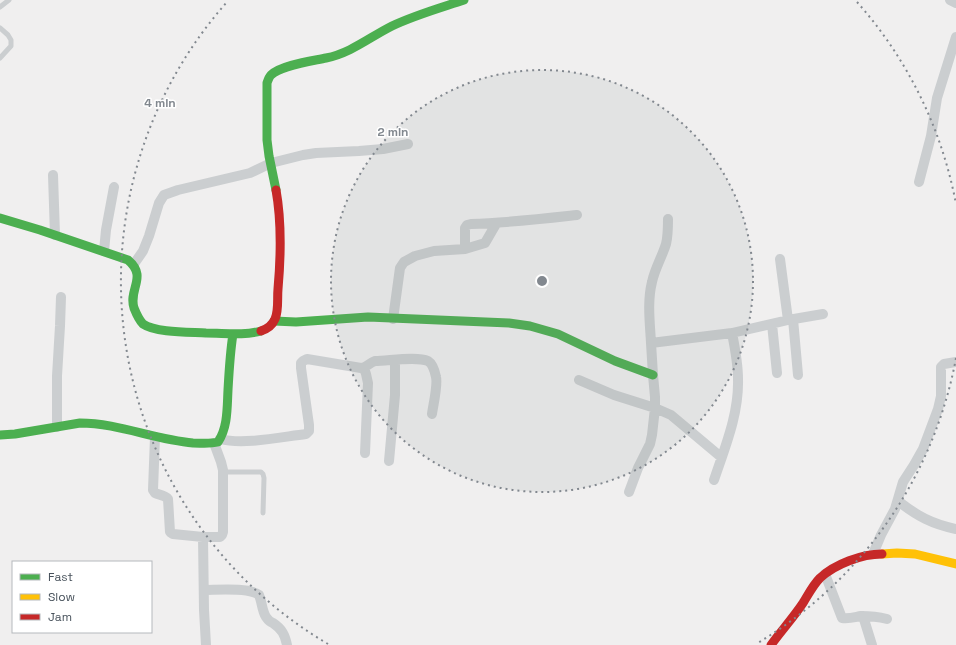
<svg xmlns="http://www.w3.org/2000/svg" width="956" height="645" font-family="'Space Grotesk',sans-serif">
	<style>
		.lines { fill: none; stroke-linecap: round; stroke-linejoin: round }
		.lane { stroke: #cbced0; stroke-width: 5 }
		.street { stroke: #cbced0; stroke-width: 10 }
		.fast { stroke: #4caf50; stroke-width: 9 }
		.slow { stroke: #ffc107; stroke-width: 9 }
		.jam { stroke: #c62828; stroke-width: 9 }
		.ring { fill: none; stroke: #82888f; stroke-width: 2; stroke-dasharray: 2 4 }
		.centre { fill: #82888f; stroke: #fff; stroke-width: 2 }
		.ring-label { font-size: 12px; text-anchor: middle; font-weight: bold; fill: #82888f; stroke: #fff; stroke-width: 3; stroke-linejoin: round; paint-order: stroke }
	</style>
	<rect width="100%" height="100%" fill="#f0efef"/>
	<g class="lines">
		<path class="lane" d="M 0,7 L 9,0
			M 0,28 L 8,35 L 11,40 L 11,46 L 0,58
			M 223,472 L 261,472 L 263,474 L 264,478 L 263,513"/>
		<path class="street" d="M 950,0 L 956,3
			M 53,175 L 55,235
			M 919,182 L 931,136 L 937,98 L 956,37
			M 465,249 L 465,228 L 467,225 L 471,224 C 507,223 541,219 577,215
			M 104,251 L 106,230 L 114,187
			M 780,259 L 788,320
			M 134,264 L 143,251 L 149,236 L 159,203 L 164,195 L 178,190 L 250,173 L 271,163 L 303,155 L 316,153 L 359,151 L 383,149 L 408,144
			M 393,319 L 400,268 L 404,262 L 415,256 L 434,251 L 465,249 L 485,243 L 496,224
			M 793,319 L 798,375
			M 772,324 L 777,373
			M 651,343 C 650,323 647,302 652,282 C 655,268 662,257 666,244 C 668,236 668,228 668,219
			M 364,368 L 366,374 L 368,383 L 365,453
			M 579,380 L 614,395 L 655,408 L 671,415 L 721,457
			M 57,427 L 57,376 L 60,326 L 61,297
			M 155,437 L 153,490 L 155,493 C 159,495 165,495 168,499 L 170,532 L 173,534 L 203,537
			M 220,439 C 244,445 281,437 306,434 L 309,431 L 309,425 L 301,368 L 301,363 L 303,361 L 307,359 L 361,368 C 366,368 369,363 375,361 C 388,361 417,356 428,361 C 433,364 435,372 436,377 C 438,385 433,406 432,414
			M 389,461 L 395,395 L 395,360
			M 714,480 C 725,447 739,414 738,379 C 738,363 735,348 732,333
			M 629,492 L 638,468 L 650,444 L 652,435 L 655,408 L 655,397 L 653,375 L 651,343 L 732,333 L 788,320 L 823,314
			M 898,501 C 917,516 932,524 956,529
			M 873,554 L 881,535 L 895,509 L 903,482 L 914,465 L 923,449 L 938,409 L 941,396 L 941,367 L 944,364 L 956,362
			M 825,574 L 842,618 C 849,619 855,617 861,616 C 870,616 879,617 887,619
			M 204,590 C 217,590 249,587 259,595 C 262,602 262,611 266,617 C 268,620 270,622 273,623 C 282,629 285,635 287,645
			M 863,616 L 872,645
			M 206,645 L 204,610 L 203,537 L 220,537 L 222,535 L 223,532 L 223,470 L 221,462 L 214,443"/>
		<path class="fast" d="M 276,190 L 269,156 L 267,140 L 267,83 C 268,80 269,77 271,75 C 281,65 312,61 326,58 C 351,53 370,37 392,26 C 415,15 440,8 464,0
			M 0,218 L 40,230 L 128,260 C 148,277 128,289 134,308 C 136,313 139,320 143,324 C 156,333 190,332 206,333 C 225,333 243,336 261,331
			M 274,321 L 296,322 L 368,317 L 509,323 L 530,326 L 558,334 L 615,361 L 653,375
			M 0,435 L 15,434 L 80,423 C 118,423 155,440 193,443 C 202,443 210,444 218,442 C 228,427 227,408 228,390 C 229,372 230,353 233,334"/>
		<path class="slow" d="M 882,554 L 897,553 L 915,554 L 956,564"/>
		<path class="jam" d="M 261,331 C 267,329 272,326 275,319 C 279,310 277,299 278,289 C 281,255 282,223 276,190
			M 771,645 C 781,631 793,618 803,603 C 808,595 813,585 820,578 C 835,564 862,554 882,554"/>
	</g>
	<circle cx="542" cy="281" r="211" fill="#82888f" fill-opacity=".12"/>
	<g class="ring">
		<circle cx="542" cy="281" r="211"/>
		<path d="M956 358A421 421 0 0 1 756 644M328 644A421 421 0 0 1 227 2M857 2A421 421 0 0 1 956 204"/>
	</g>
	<circle cx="542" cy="281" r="6" class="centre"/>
	<g class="ring-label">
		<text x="160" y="107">4 min</text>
		<text x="393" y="136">2 min</text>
	</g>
	<rect x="12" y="561" width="140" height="72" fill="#ffffff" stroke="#b5b9bd"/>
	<rect x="20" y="574" width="20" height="6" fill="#4caf50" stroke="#b5b9bd"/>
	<text x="48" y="581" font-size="12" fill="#47515b">Fast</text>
	<rect x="20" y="594" width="20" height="6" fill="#ffc107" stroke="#b5b9bd"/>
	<text x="48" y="601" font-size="12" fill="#47515b">Slow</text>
	<rect x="20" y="614" width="20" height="6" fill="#c62828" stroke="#b5b9bd"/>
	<text x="48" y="621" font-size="12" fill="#47515b">Jam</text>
</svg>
